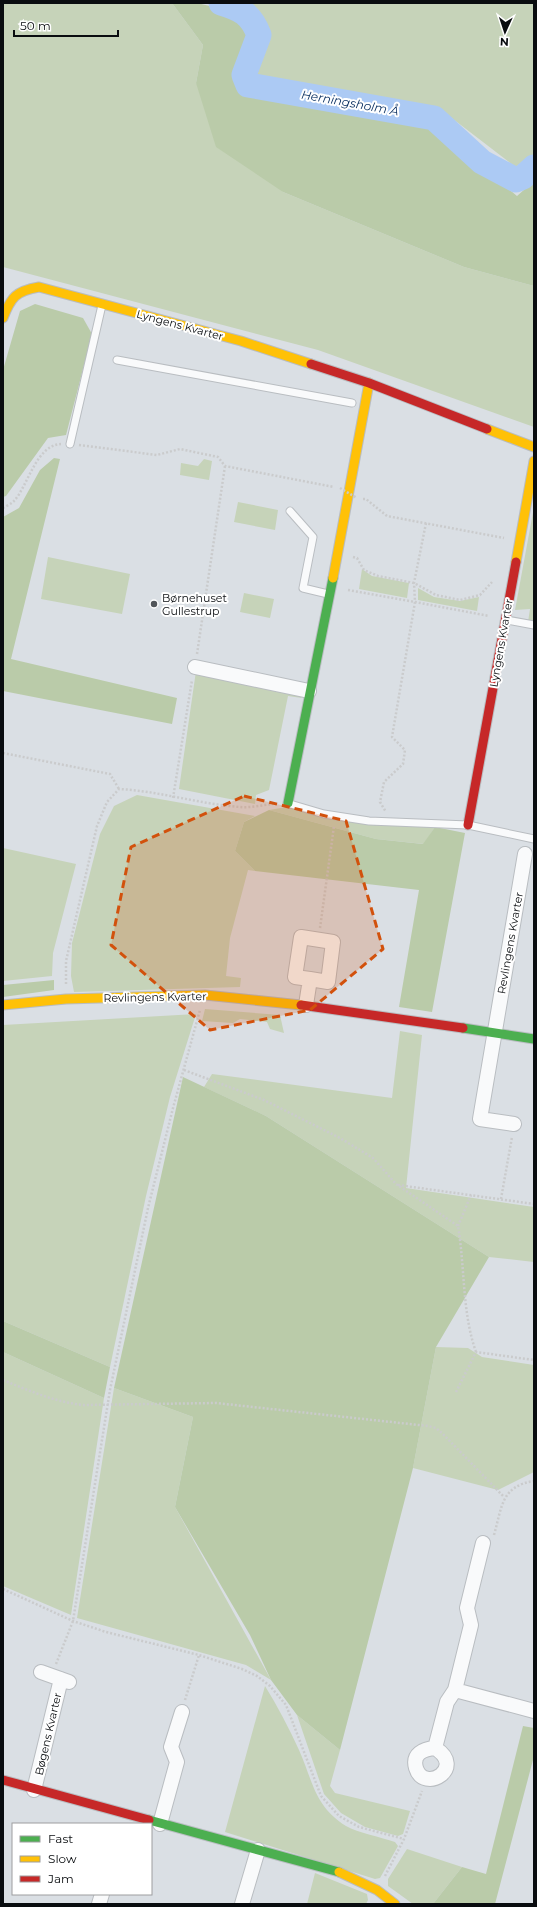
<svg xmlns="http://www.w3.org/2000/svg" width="537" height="1907" font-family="Montserrat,sans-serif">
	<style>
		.green { fill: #c6d3b9 }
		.forest { fill: #bacba9 }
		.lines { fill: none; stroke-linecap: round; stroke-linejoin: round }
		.river { stroke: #accaf4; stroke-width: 25 }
		.lane-casing { stroke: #b9bdc1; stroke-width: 9 }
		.street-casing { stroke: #b9bdc1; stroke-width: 16 }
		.fast-casing { stroke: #b9bdc1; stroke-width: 11 }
		.slow-casing { stroke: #b9bdc1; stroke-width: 11 }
		.jam-casing { stroke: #b9bdc1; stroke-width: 11 }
		.path { stroke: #cacbcc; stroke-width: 2.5; stroke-dasharray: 2 2; stroke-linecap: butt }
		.lane { stroke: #f9fafb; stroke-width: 7 }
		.street { stroke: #f9fafb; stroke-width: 14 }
		.fast { stroke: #4caf50; stroke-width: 9 }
		.slow { stroke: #ffc107; stroke-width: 9 }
		.jam { stroke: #c62828; stroke-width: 9 }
		.path-bridge { stroke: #cacbcc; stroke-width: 2.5; stroke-dasharray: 2 2; stroke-linecap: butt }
		.marked { fill: #d2510c; fill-opacity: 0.2; stroke: #d2510c; stroke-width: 3; stroke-dasharray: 8 5; stroke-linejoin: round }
		.poi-dot { fill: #52565a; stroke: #fff; stroke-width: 1.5 }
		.labels { text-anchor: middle; stroke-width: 4; stroke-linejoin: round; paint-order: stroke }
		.street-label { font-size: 11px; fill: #090c0f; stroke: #fff }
		.poi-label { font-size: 11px; fill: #090c0f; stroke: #fff; text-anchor: start }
		.water-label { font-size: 12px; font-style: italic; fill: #032a5c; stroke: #fff }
	</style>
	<rect width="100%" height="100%" fill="#dadfe4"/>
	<path class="green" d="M 3,3 L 172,3 L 203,45 L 196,83 L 283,192 L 464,267 L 534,286 L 534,427 L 318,350 L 3,267 Z
		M 239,3 L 534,3 L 534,156 L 518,169 L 440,109 L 252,78 L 265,32 L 249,7 Z
		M 204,459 L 212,461 L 209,480 L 180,475 L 181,463 L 198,466 Z
		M 238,502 L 278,510 L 275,530 L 234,522 Z
		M 534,507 L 534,623 L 528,622 L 530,609 L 515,610 Z
		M 48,557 L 130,574 L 122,614 L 41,599 Z
		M 362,569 L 372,576 L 409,583 L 407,598 L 359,589 Z
		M 418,588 L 434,597 L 460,601 L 479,597 L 477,611 L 418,600 Z
		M 244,593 L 274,599 L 270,618 L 240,612 Z
		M 196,671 L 293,692 L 302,698 L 288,696 L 269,790 L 256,795 L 255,804 L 179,789 Z
		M 137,795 L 255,816 L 244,822 L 235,851 L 255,871 L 248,870 L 230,938 L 226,976 L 241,978 L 240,987 L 74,992 L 71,976 L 72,943 L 100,834 L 114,806 Z
		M 287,807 L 372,824 L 435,827 L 424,844 L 376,839 L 269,810 Z
		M 3,848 L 76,864 L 53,953 L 52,976 L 3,981 Z
		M 205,1009 L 280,1015 L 284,1033 L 270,1029 L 267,1022 L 240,1019 L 233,1023 L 202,1021 Z
		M 196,1014 L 170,1097 L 146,1196 L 110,1367 L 3,1321 L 3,1025 Z
		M 400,1031 L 422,1035 L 406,1188 L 534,1207 L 534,1262 L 489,1257 L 266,1116 L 204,1087 L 212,1074 L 392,1098 Z
		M 436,1347 L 468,1348 L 482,1357 L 534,1365 L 534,1472 L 498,1490 L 413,1468 Z
		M 3,1352 L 104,1398 L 71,1615 L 3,1586 Z
		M 114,1388 L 193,1417 L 175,1507 L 271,1680 L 246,1665 L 77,1618 Z
		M 265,1686 C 278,1707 289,1728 299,1750 C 313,1781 314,1806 346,1826 C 358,1833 381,1837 395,1842 L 398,1846 L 380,1878 L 375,1879 L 225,1832 Z
		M 297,1715 L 340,1750 L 330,1786 L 335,1793 L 410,1811 L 403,1834 L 398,1836 L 365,1827 L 341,1813 L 324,1794 Z
		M 407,1849 L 462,1867 L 433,1904 L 413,1904 L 388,1886 L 388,1879 Z
		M 315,1873 L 367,1894 L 368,1900 L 366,1904 L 307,1904 Z"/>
	<path class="forest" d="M 172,3 L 197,3 L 235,12 L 250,24 C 253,41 245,57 237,73 L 245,90 L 429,123 L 517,196 L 534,181 L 534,286 L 464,267 L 283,192 L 216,147 L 196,83 L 203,45 Z
		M 35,304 L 83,318 L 92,334 L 66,435 L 48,438 L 6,496 L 3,497 L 3,370 L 20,311 Z
		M 54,458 L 60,459 L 11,659 L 177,698 L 172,724 L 3,691 L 3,517 L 19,508 L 40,470 Z
		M 269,810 L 376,839 L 423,844 L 435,827 L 465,833 L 432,1012 L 399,1007 L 419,890 L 255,871 L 235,851 L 244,822 Z
		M 54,980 L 54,990 L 3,997 L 3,985 Z
		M 183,1077 L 266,1116 L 489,1257 L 436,1347 L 413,1468 L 340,1750 L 297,1715 L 271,1680 L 250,1635 L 175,1507 L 193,1417 L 114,1388 Z
		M 3,1321 L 110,1367 L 104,1398 L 3,1352 Z
		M 523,1726 L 534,1728 L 534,1756 L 495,1904 L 433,1904 L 462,1867 L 486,1874 Z"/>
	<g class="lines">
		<path class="river" d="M 221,3 C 241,9 251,14 259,35 L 244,75 L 248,85 L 434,118 L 482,162 L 516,180 L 523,177 L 534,167"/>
		<g class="lane-casing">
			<path id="lane" d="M 117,360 L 352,403
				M 70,444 L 102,305
				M 290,511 L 313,537 L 303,588 L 328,594
				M 507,620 L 534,625
				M 290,804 L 324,814 L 369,821 L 468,825 L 534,839"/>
		</g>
		<g class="street-casing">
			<path id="street" d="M 195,667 L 309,691
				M 306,1005 L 310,979 L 295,977 L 301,937 L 333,942 L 328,982 L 310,979
				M 514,1124 L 480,1119 L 525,854
				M 41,1672 L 69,1682
				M 455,1690 L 534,1711
				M 435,1748 C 467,1768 424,1794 416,1768 C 412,1754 423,1749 435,1748 L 447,1702 L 455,1690 L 471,1625 L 467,1608 L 483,1543
				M 34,1790 L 61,1679
				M 160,1824 L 177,1762 L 171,1747 L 182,1712
				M 99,1904 L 102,1894
				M 242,1904 L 258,1850"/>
		</g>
		<g class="fast-casing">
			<path id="fast" d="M 288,803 L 333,578
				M 463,1028 L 534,1039
				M 149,1820 L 339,1872"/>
		</g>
		<g class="slow-casing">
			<path id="slow" d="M 3,318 C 11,297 16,291 39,287 L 241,341 L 311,364
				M 487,429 L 534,447
				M 516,562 L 534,461
				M 333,578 L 369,383
				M 3,1005 L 66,999 L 205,995 L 301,1005
				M 339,1872 L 377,1890 L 395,1904"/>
		</g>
		<g class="jam-casing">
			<path id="jam" d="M 311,364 L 369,383 L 487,429
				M 468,825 L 516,562
				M 301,1005 L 463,1028
				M 3,1780 L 149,1820"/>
		</g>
		<path class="path" d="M 79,445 L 157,455 L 180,449 L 218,457 L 225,466 L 334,487
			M 363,499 L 366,499 L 387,516 L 504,538
			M 3,508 C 6,506 11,504 14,501 C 28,486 36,445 61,444
			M 426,523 L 414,583 L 415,602 L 489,616
			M 353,557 L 357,558 L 364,570 L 378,576 L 414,583 L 436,595 L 460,600 L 480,595 L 492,582
			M 348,590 L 415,602 L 392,737 L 405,750 L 403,764 L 384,782 L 380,802 L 386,812
			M 197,654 L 225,466
			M 3,753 L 110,774 L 119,789
			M 173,798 L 192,680
			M 320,928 L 334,826
			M 66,984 L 66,961 L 97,826 L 107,802 L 119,789 C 159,791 199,804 240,807 C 250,808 262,805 273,804
			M 184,1070 L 264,1100 L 340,1138 L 373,1158 L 396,1184 L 458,1226 C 465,1267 462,1313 476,1352
			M 398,1185 L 534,1204
			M 501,1199 L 512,1137
			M 458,1226 L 471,1195
			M 3,1380 C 30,1391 55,1402 83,1405 L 216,1403 L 428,1426 L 436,1428 L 442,1433 L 504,1497
			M 456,1392 L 476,1352 L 534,1360
			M 494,1535 C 502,1507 501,1486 534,1481
			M 3,1589 L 73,1621 L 106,1632 L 199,1655 L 242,1669 L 257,1676 L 270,1686 L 286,1705 L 321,1796 L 339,1816 L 359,1827 L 404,1839
			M 56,1664 L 73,1621 L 110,1390 L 148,1208 L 173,1108 L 200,1010
			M 185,1700 L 199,1655
			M 385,1876 L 404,1839 L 422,1791"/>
		<use href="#lane" class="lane"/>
		<use href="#street" class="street"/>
		<use href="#fast" class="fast"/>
		<use href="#slow" class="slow"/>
		<use href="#jam" class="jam"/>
		<path class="path-bridge" d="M 340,488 L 357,498"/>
	</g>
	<path class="marked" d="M 244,796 L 346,821 L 383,949 L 310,1010 L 210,1030 L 111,945 L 131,847 Z"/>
	<circle class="poi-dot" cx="154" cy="604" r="4"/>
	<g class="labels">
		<g class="street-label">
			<text transform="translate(180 325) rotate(15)" y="4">Lyngens Kvarter</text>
			<text transform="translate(501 643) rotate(-80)" y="4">Lyngens Kvarter</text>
			<text transform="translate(510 943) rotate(-80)" y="4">Revlingens Kvarter</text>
			<text transform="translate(155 997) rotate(-1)" y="4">Revlingens Kvarter</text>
			<text transform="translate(48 1734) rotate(-77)" y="4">Bøgens Kvarter</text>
		</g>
		<g class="poi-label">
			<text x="162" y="602">Børnehuset<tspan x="162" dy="13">Gullestrup</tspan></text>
		</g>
		<g class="water-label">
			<text transform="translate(350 103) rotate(10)" y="4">Herningsholm Å</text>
		</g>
	</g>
	<rect width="537" height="1907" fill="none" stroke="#090c0f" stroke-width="8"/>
	<rect x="12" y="1823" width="140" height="72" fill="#ffffff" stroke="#9d9e9f"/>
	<rect x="20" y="1836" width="20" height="6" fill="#4caf50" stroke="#9d9e9f"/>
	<text x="48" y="1843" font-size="12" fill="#090c0f">Fast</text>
	<rect x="20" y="1856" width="20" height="6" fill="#ffc107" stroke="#9d9e9f"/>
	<text x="48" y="1863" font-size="12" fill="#090c0f">Slow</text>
	<rect x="20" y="1876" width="20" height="6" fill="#c62828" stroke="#9d9e9f"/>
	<text x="48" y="1883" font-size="12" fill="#090c0f">Jam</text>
	<g transform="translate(505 32) rotate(183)" stroke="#ffffff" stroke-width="3" paint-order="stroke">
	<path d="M0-3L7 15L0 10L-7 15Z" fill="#090c0f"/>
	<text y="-6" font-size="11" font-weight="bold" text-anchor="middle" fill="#090c0f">N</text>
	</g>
	<path d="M14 30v6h104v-6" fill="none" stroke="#090c0f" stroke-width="2"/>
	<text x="20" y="30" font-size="12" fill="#090c0f" stroke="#ffffff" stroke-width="3" paint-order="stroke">50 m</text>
</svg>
